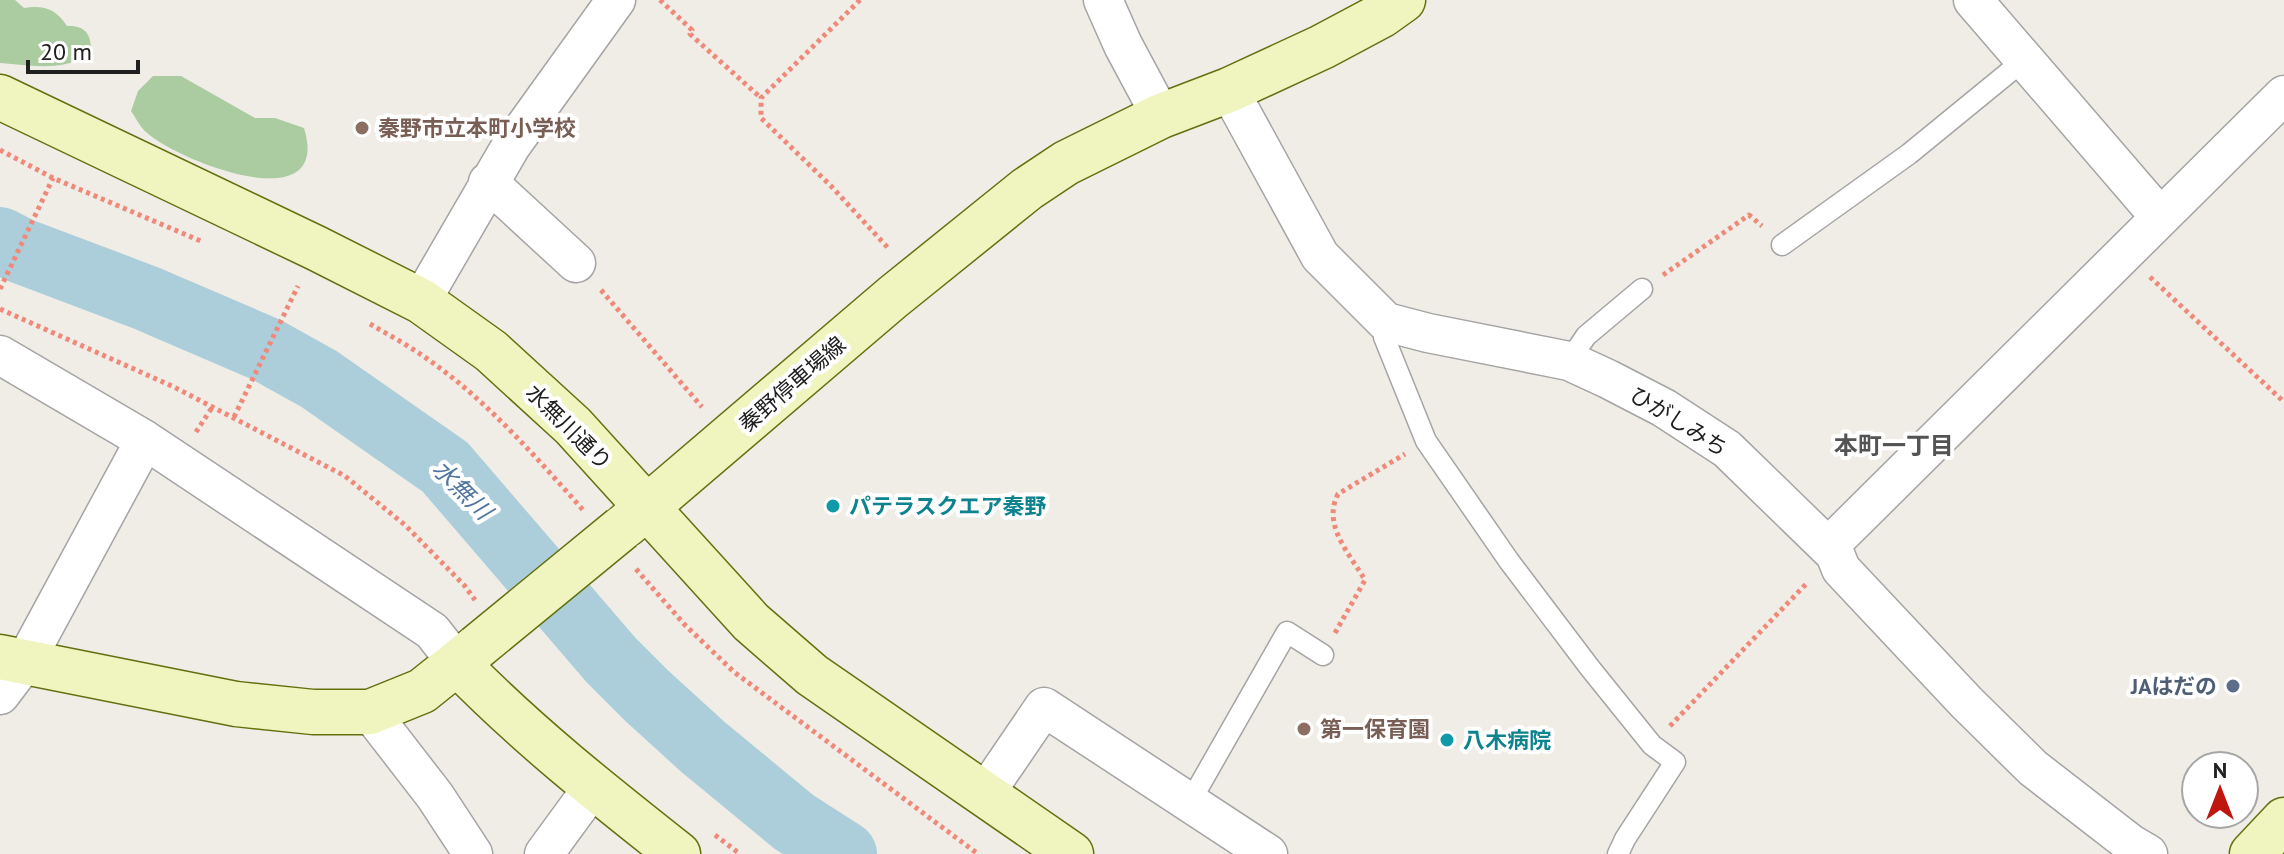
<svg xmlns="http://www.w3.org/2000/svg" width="2284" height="854" font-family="'PT Sans','Noto Sans JP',sans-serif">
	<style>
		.forest { fill: #abcca0 }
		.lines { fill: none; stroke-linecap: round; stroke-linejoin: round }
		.river { stroke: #acceda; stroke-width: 66 }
		.lane-casing { stroke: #a4a4a4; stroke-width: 23 }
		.street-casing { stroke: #a4a4a4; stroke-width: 41 }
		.secondary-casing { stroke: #62700e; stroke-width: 47 }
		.path { stroke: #ef8979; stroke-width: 5; stroke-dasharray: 4 4; stroke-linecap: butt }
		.lane { stroke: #fff; stroke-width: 20 }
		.street { stroke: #fff; stroke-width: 38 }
		.secondary { stroke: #f0f5c0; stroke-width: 44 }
		.secondary-bridge-casing { stroke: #62700e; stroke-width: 47; stroke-linecap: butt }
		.secondary-bridge { stroke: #f0f5c0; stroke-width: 44 }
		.education-dot { fill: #8d6e63; stroke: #fff; stroke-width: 3 }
		.culture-dot { fill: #0f9aa8; stroke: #fff; stroke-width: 3 }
		.service-dot { fill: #5c6f8a; stroke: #fff; stroke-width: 3 }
		.labels { text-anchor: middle; stroke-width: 8; stroke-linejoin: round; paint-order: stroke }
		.education-label { font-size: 22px; font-weight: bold; fill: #785e54; stroke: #fff; text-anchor: start }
		.street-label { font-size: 22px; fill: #202020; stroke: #fff }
		.culture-label { font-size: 22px; font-weight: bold; fill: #0d838f; stroke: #fff; text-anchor: start }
		.service-label { font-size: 22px; font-weight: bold; fill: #4e5e75; stroke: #fff; text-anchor: end }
		.neighbourhood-label { font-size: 24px; font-weight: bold; fill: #535353; stroke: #fff }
		.water-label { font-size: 24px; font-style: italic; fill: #5076a1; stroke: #fff }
	</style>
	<rect width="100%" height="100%" fill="#f0ede7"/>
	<path class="forest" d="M 0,0 L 15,0 L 24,8 C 44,5 56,9 67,26 C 87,25 92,36 91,55 C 61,71 33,66 0,63 Z
		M 153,76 L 181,76 L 255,118 L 275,118 L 304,128 C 333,222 177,161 146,132 C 140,127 136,118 131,111 L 138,91 Z"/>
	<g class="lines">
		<path class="river" d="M 0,240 L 19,250 L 146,298 L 267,350 L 319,379 L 445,467 L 611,660 L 647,696 L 703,747 L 794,822 L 844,854"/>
		<g class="lane-casing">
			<path id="lane" d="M 1782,245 L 1909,154 L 2024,60
				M 1386,322 L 1384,337 L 1426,441 L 1509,561 L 1590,668 L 1652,745 L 1675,762 L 1625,839 L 1618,854
				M 1569,361 L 1586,336 L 1642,289
				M 1190,802 L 1287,632 L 1323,655"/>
		</g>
		<g class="street-casing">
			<path id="street" d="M 1103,0 L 1123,45 L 1161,116
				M 1973,0 L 2160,217
				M 1229,90 L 1320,256 L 1386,322 L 1428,333 L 1569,361 L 1608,379 L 1664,408 L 1727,449 L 1835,554 L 1841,569 L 1967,703 L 2033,768 L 2131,844 L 2148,854
				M 488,182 L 576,263
				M 421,301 L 511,146 L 616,0
				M 0,355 L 145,440 L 432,631 L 458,664
				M 1828,547 L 2284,95
				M 0,695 L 25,662 L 145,440
				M 370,712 L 435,796 L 473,854
				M 984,795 L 1044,707 L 1268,854
				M 544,854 L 593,787"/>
		</g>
		<g class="secondary-casing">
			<path id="secondary" d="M 0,97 L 316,248 L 421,301 L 491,351 L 573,426 L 751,622 L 812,675 L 1071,854
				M 626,525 L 893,297 L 1027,189 L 1066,163 L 1161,116 L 1229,90 L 1322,47 L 1382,15 L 1403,0
				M 0,657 L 236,704 L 313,712 L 370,712 L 422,691 L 477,647
				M 458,664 C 526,734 602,794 678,854
				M 2252,854 L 2284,820"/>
		</g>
		<path class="path" d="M 660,0 L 692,30 L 690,34 L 761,98
			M 860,0 L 761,98 L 761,118 L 831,186 L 889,249
			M 0,150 L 53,178 L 203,242
			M 1663,275 L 1749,215 L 1762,226
			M 2150,277 L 2284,402
			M 0,289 L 53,178
			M 601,290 L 702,407
			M 0,309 L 174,387 L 345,476 L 405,525 L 464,585 L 475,600
			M 370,324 C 387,334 406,344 423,356 C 484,397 535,456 584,511
			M 234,417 L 298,286
			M 196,432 L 213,406
			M 636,569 L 684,624 L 734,672 L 978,854
			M 1335,633 L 1365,580 C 1349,553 1322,525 1338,494 L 1405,454
			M 1670,726 L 1807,583
			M 715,835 L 740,854"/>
		<use href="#lane" class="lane"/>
		<use href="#street" class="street"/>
		<use href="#secondary" class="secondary"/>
		<g class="secondary-bridge-casing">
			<path id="secondary-bridge" d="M 477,647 L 622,528"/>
		</g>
		<use href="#secondary-bridge" class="secondary-bridge"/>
	</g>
	<g class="education-dot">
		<circle cx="362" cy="128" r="8"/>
		<circle cx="1304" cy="729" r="8"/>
	</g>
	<g class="culture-dot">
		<circle cx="833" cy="506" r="8"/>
		<circle cx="1447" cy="740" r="8"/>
	</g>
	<circle class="service-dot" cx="2233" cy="686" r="8"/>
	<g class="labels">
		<g class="education-label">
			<text x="378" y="136">秦野市立本町小学校</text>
			<text x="1320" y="737">第一保育園</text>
		</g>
		<g class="street-label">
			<text transform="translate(792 384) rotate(-41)" y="8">秦野停車場線</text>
			<text transform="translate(1679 421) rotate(32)" y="8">ひがしみち</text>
			<text transform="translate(569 427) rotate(45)" y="8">水無川通り</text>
		</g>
		<g class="culture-label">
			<text x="849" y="514">パテラスクエア秦野</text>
			<text x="1463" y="748">八木病院</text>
		</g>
		<g class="service-label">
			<text x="2217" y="694">JAはだの</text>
		</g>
		<g class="neighbourhood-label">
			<text x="1894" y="454">本町一丁目</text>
		</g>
		<g class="water-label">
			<text transform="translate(462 490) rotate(45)" y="8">水無川</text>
		</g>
	</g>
	<g transform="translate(2220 790)"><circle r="38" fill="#ffffff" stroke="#a6a6a6" stroke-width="2"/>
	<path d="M0-6L14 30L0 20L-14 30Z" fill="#c01610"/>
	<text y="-12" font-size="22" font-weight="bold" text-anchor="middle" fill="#202020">N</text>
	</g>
	<path d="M28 60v12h110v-12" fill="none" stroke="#202020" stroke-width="4"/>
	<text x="40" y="60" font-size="24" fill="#202020" stroke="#ffffff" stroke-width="6" paint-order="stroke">20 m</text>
</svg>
